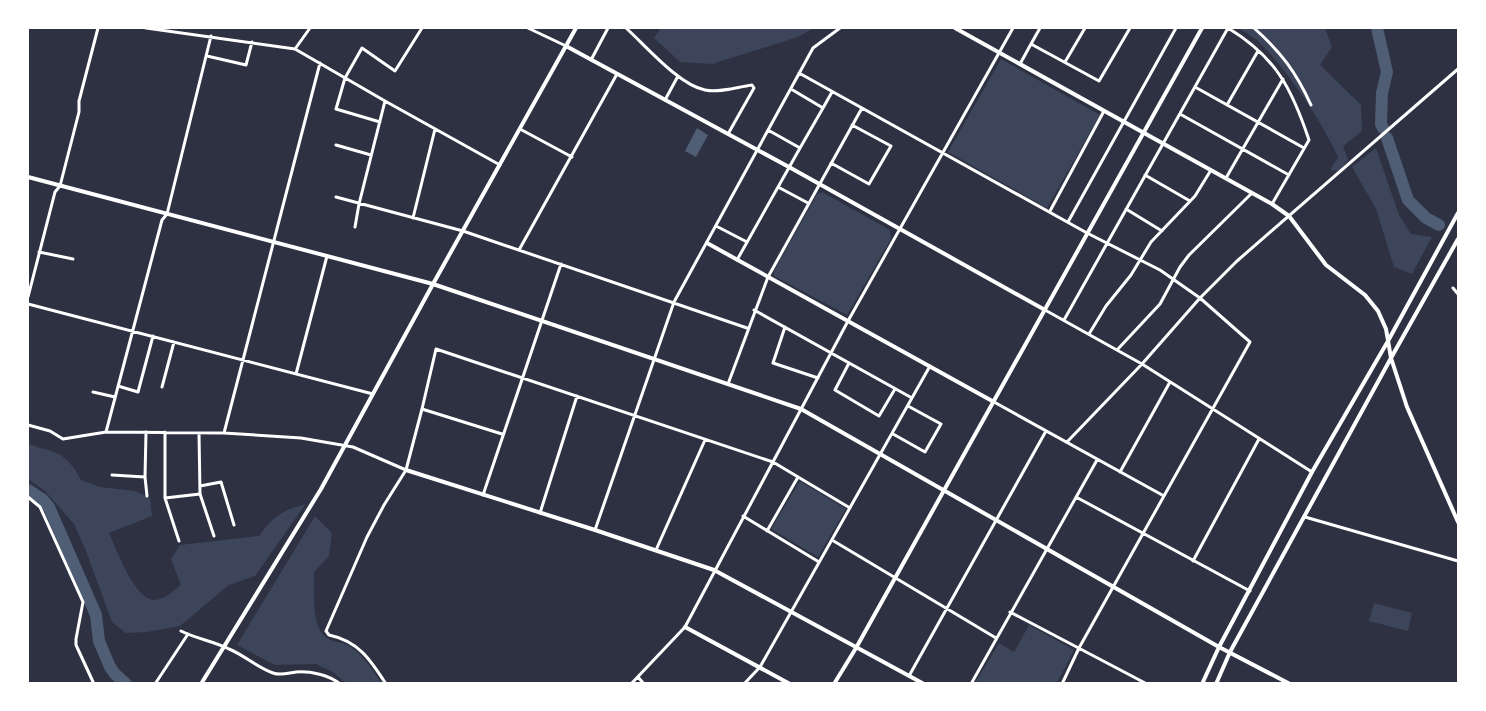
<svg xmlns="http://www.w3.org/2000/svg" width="1486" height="711" font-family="'Nunito Sans',sans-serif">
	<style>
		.green { fill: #3c4559 }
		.water { fill: #4f5d75 }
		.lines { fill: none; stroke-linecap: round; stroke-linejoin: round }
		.river { stroke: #4f5d75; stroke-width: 12 }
		.minor { stroke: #fff; stroke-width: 3 }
		.tertiary { stroke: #fff; stroke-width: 4 }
	</style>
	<rect width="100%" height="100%" fill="#2d3142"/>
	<path class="green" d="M 661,28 L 814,28 L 798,37 L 712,64 L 680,62 L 654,38 Z
		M 1238,28 L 1325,28 L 1332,47 L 1320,65 L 1361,105 L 1362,131 L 1343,146 L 1348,160 L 1339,171 L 1330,170 L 1338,157 C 1321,120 1290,75 1263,46 C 1256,38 1246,33 1238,28 Z
		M 1001,59 L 1100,115 L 1047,208 L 948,152 Z
		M 1376,148 L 1399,215 L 1411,234 L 1432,237 L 1412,274 L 1394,267 L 1376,209 L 1352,167 Z
		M 822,192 L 890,230 L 891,239 L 847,315 L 774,276 L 774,271 L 817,194 Z
		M 28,444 C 56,453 66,451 81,480 L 100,487 L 135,491 L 150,498 L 152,516 L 109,533 C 116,548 134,599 154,600 C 164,600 173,591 181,585 L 171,559 L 180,545 L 259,536 C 271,519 284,508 305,505 L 255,576 L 229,585 L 180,626 L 147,632 L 126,633 L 112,622 L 86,551 L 74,524 L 45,491 L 28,479 Z
		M 800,481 L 846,509 L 818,557 L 771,529 Z
		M 315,516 L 332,533 L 329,556 L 314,572 C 314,589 311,628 327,638 C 332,642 340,642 345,644 C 361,651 372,669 381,683 L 346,683 L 333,672 L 316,664 L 275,665 L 237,645 Z
		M 1374,603 L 1412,613 L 1408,631 L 1369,621 Z
		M 1029,625 L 1074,650 L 1057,683 L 975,683 L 999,643 L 1014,652 Z"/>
	<path class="water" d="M 697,128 L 708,135 L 696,157 L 685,151 Z"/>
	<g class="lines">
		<path class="river" d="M 1377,28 L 1387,72 L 1382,93 L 1381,124 L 1383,128
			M 1387,138 L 1408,200 L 1426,218 L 1439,225
			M 28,490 L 42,499 L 49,507 L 96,615 L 99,641 L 110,667 L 115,674 L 126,684"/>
		<path class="minor" d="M 146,28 L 295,49 L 385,101 L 500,165
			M 528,28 L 566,46
			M 626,28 C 646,46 679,85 705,90 C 720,93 737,87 752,85 L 754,88 L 728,134
			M 1040,28 L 1031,44 L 1099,81 L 1130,28
			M 1254,28 C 1281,52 1296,72 1311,105
			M 295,49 L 310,28
			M 207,56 L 246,65 L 252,42
			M 591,60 L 608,28
			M 1065,62 L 1085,28
			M 1020,64 L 1031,44
			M 799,73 L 1087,233 L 1160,270 L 1200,298 L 1250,342 L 1079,648 L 1062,684
			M 1195,87 L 1304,148
			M 665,100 L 678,76
			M 1227,105 L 1258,51
			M 823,108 L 832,92
			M 1180,114 L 1289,175
			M 380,122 L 336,109 L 345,78 L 362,48 L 395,71 L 422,28
			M 520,129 L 572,157
			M 768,130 L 800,148 L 823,108 L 791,89
			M 336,145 L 371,155
			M 831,163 L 869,184 L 891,146 L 852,125
			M 1145,175 L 1190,201
			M 1226,178 L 1283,79
			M 778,187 L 808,203
			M 336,197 L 463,231 L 747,328
			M 1126,209 L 1162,231
			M 1050,211 L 1104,111
			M 413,218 L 435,129
			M 1068,222 L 1176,28
			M 716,226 L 747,242
			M 355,227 L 359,204 L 385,101
			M 519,250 L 617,74
			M 39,252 L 73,259
			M 737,260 L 800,148
			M 1453,288 L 1458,294
			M 28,297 L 55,192 L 60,186 L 79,112 L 79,101 L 98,28
			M 28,304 L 373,394
			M 754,310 L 912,398
			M 1045,310 L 1142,364 L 1312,472
			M 1064,320 L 1228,28 C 1276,57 1292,89 1309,140 L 1272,204
			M 785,327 L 773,363 L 818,378
			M 1089,334 L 1106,306 L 1131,275 L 1151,242 L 1195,196 L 1211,170
			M 1117,350 L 1160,304 L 1180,267 L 1189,255 L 1252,193
			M 849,363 L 835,390 L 879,416 L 895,389
			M 296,374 L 327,256
			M 728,384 L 768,277 L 862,108
			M 118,386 L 138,392 L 153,336
			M 162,387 L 174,342
			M 93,392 L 115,397
			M 994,402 L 1164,496
			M 422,409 L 502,434
			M 28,425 L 50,431 L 63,439 L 106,432 L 224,433 L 301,438 L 353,447 L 406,470
			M 106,432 L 162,220 L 167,214 L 211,36
			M 146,432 L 145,477 L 147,496
			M 165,432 L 165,498 L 179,541
			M 199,433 L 200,494 L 214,536
			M 224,433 L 320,63
			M 893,434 L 925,452 L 941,424 L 908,406
			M 1067,442 L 1142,364 L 1200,298 L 1237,261 L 1458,69
			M 1120,472 L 1170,382
			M 112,475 L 145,477
			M 200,486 L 221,482 L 234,525
			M 483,495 L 561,264
			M 28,497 L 40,507 L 83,602 L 76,639 L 76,645 L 94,684
			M 1076,497 L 1250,591
			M 165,498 L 200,494
			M 540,513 L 577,396
			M 743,516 L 819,562
			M 1305,517 L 1458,561
			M 595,530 L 674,302 L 813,48 L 840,28
			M 767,531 L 798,477
			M 832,540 L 996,638
			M 656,550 L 705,440
			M 1193,561 L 1259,439
			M 1010,612 L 1147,684
			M 181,631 C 197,639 213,641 229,649 C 244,655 258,668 273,673 C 281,676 288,673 296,672 C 311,671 329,675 340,684
			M 909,676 L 1046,431
			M 638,677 L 644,684
			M 155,684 L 188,634
			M 386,684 C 370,659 358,641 329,635 L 326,631 L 367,537 L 384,505 L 406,470 L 422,409 L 436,349 L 773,462 L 850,508
			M 631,684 L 685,627 L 848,321 L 1013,28
			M 744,684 L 760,667 L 930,366
			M 971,684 L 1097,460"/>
		<path class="tertiary" d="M 955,28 L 1272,204 L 1289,216 L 1326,265 L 1365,295 L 1378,311 L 1386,329 L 1391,358 L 1407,407 L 1458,522
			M 566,46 L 789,167 L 1045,310
			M 28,177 L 433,284 L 801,409 L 1219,647 L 1290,684
			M 707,243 L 994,402
			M 406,470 L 595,530 L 714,570 L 924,684
			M 685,627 L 790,684
			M 201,684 L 321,489 L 433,284 L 576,28
			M 834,684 L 856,648 L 1202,28
			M 1202,684 L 1219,647 L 1312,472 L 1388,341 L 1458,213
			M 1216,684 L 1230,652 L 1391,358 L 1458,239"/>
	</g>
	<rect width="1486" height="711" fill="none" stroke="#ffffff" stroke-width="58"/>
</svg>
